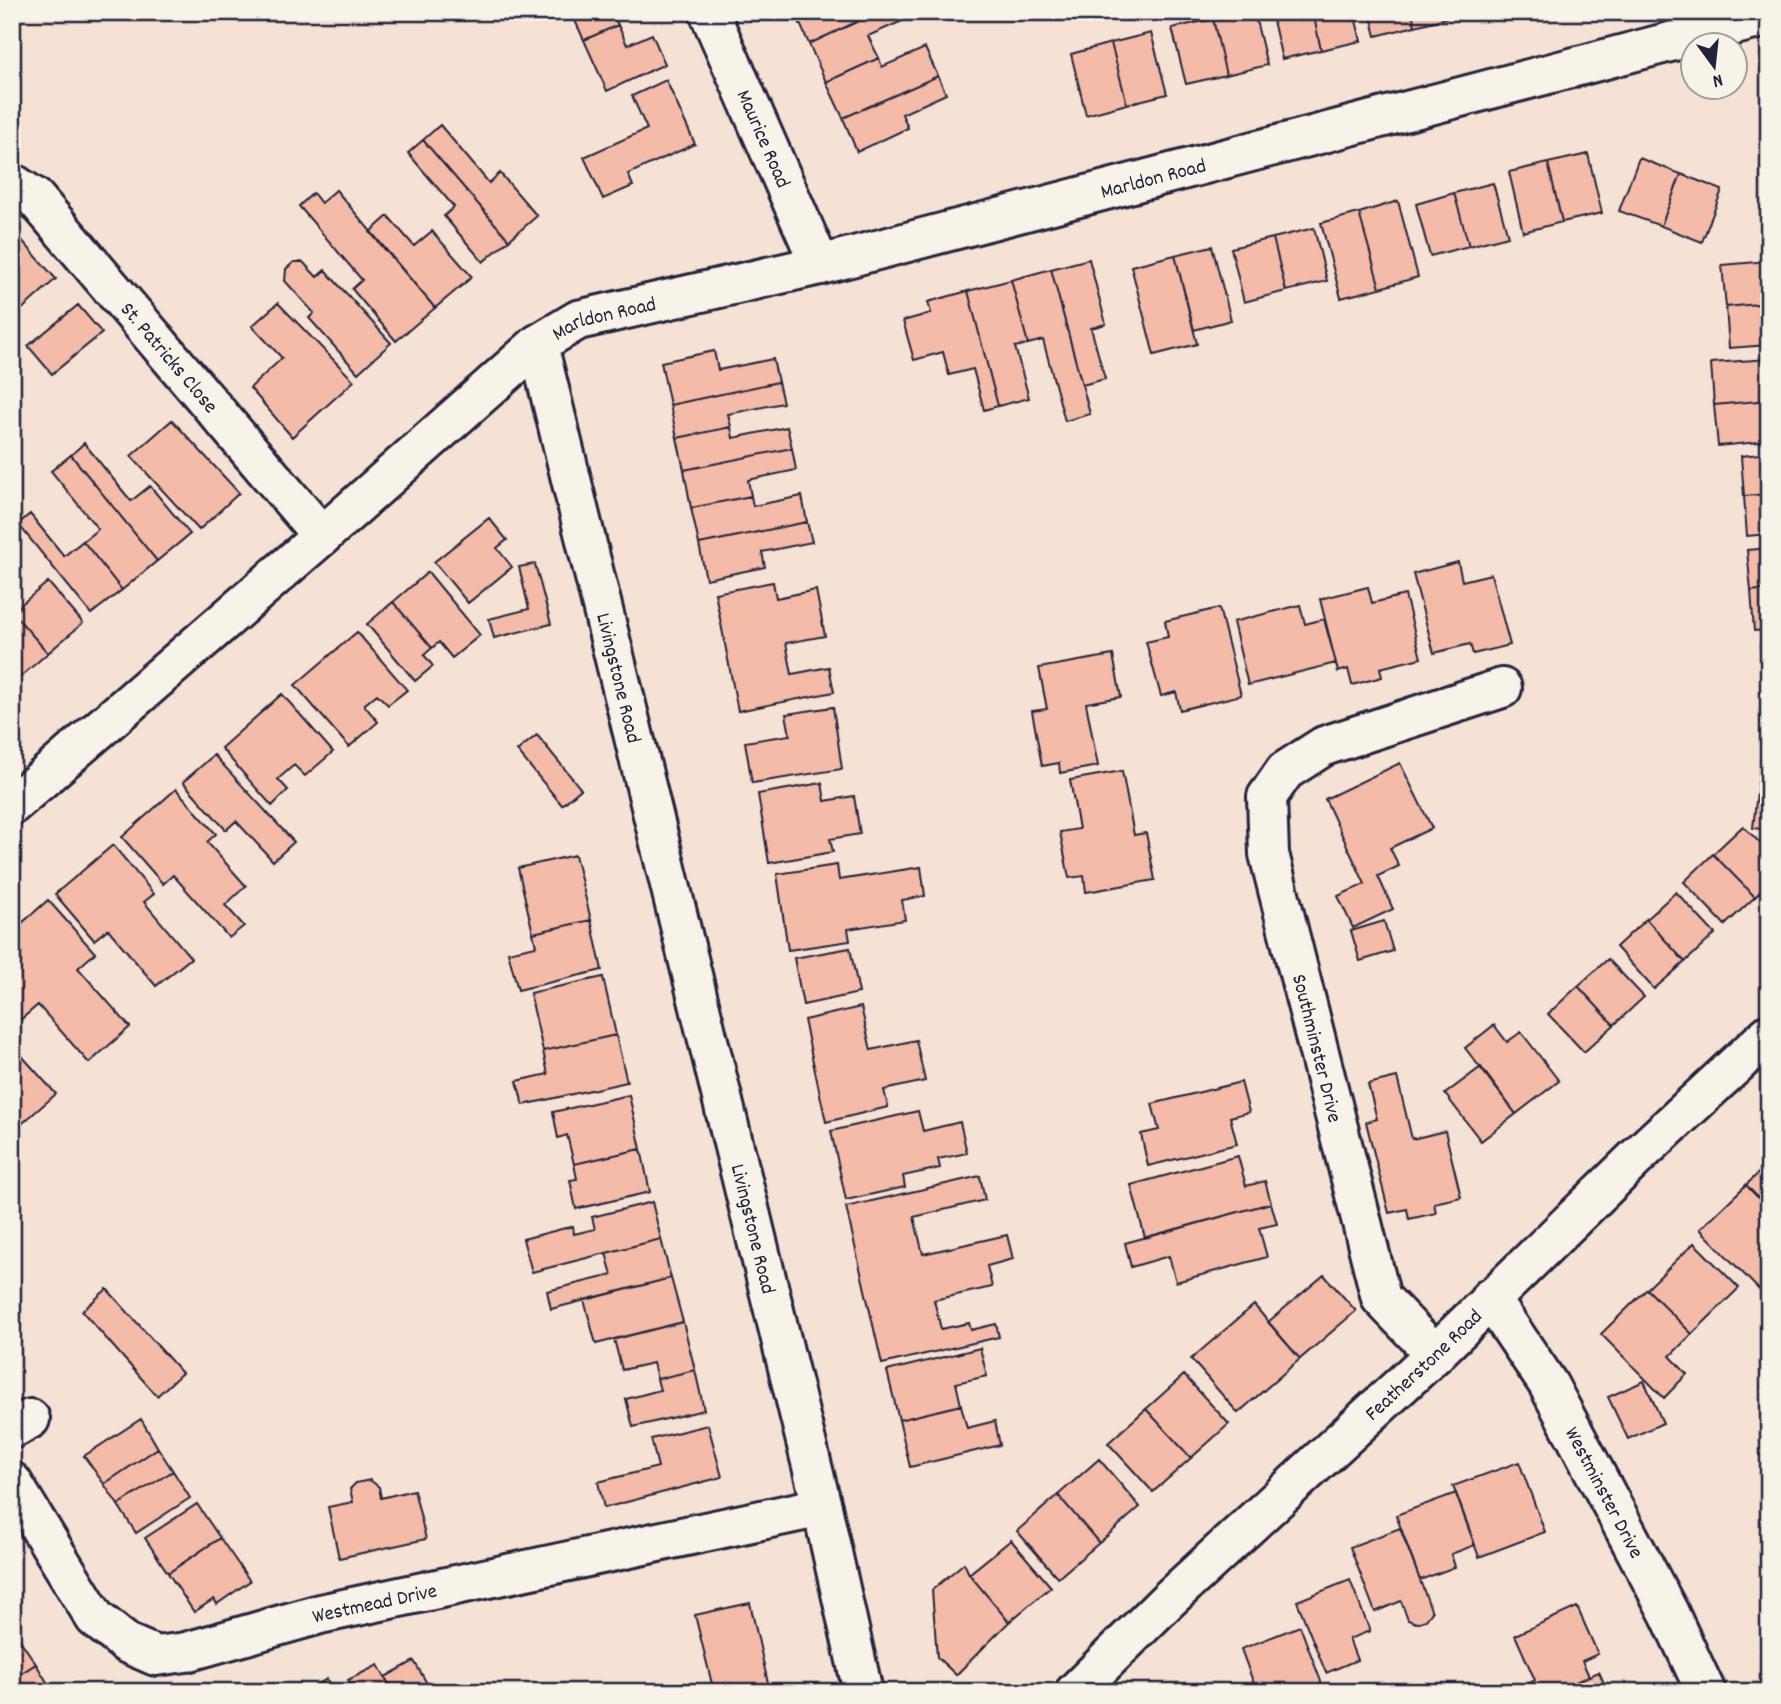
<svg xmlns="http://www.w3.org/2000/svg" width="1781" height="1704" font-family="Dekko,sans-serif">
	<style>
		.building { fill: #f4bca8; stroke: #22223b; stroke-width: 2 }
		.lines { fill: none; stroke-linecap: round; stroke-linejoin: round }
		.minor-casing { stroke: #22223b; stroke-width: 44 }
		.minor { stroke: #f7f3e8; stroke-width: 38 }
		.labels { text-anchor: middle; stroke-width: 6; stroke-linejoin: round; paint-order: stroke }
		.street-label { font-size: 21px; fill: #22223b; stroke: #f7f3e8 }
	</style>
	<rect width="100%" height="100%" fill="#f6e2d5"/>
	<filter id="ink" filterUnits="userSpaceOnUse"><feTurbulence type="fractalNoise" baseFrequency=".0143" numOctaves="2"/><feDisplacementMap in="SourceGraphic" scale="14" xChannelSelector="R" yChannelSelector="G"/><feConvolveMatrix kernelMatrix="1 2 1 2 8 2 1 2 1" color-interpolation-filters="sRGB"/></filter>
	<g filter="url(#ink)">
		<path class="building" d="M 571,12 L 612,12 L 618,25 L 584,40 Z
			M 795,12 L 878,12 L 809,44 Z
			M 878,12 L 915,12 L 916,15 L 868,36 L 879,58 L 826,82 L 809,44 Z
			M 1240,12 L 1254,12 L 1267,65 L 1226,75 L 1213,19 Z
			M 1271,12 L 1313,12 L 1321,50 L 1282,59 Z
			M 1313,12 L 1354,12 L 1361,41 L 1321,50 Z
			M 1370,12 L 1412,12 L 1415,26 L 1376,36 Z
			M 1412,12 L 1453,12 L 1454,16 L 1415,26 Z
			M 1213,19 L 1226,75 L 1186,84 L 1172,28 Z
			M 618,25 L 627,45 L 652,34 L 665,64 L 607,91 L 584,40 Z
			M 1151,33 L 1167,94 L 1127,104 L 1111,43 Z
			M 1111,43 L 1127,104 L 1086,115 L 1071,54 Z
			M 925,48 L 938,76 L 843,118 L 826,82 L 879,58 L 882,67 Z
			M 938,76 L 946,94 L 902,114 L 908,128 L 857,152 L 843,118 Z
			M 666,80 L 695,144 L 628,174 L 633,186 L 603,199 L 584,157 L 647,129 L 632,96 Z
			M 440,125 L 489,183 L 500,173 L 537,216 L 509,240 L 423,140 Z
			M 423,140 L 509,240 L 483,262 L 444,216 L 454,207 L 408,153 Z
			M 1588,154 L 1602,213 L 1562,222 L 1548,163 Z
			M 1639,158 L 1681,174 L 1661,226 L 1619,211 Z
			M 1548,163 L 1562,222 L 1523,232 L 1509,172 Z
			M 1681,174 L 1722,190 L 1702,242 L 1661,226 Z
			M 1493,183 L 1508,236 L 1469,246 L 1454,193 Z
			M 336,190 L 435,308 L 396,341 L 352,289 L 362,280 L 299,206 L 313,193 L 321,203 Z
			M 1454,193 L 1469,246 L 1430,256 L 1416,204 Z
			M 1398,201 L 1418,277 L 1380,288 L 1359,213 Z
			M 1359,213 L 1380,288 L 1341,298 L 1321,223 Z
			M 388,216 L 414,246 L 432,231 L 472,277 L 435,308 L 370,232 Z
			M 1314,228 L 1327,281 L 1286,291 L 1273,238 Z
			M 12,229 L 56,279 L 12,318 Z
			M 1273,238 L 1286,291 L 1244,302 L 1231,248 Z
			M 1212,246 L 1231,320 L 1194,330 L 1175,255 Z
			M 1175,255 L 1197,344 L 1154,355 L 1131,266 Z
			M 1089,259 L 1106,324 L 1091,328 L 1105,379 L 1082,385 L 1051,269 Z
			M 1769,261 L 1769,303 L 1726,307 L 1722,265 Z
			M 294,262 L 303,262 L 317,277 L 325,270 L 391,343 L 358,373 L 309,318 L 314,313 L 285,281 L 286,269 Z
			M 1051,269 L 1090,414 L 1065,421 L 1043,340 L 1028,344 L 1011,280 Z
			M 1011,280 L 1028,344 L 1015,347 L 1029,398 L 998,406 L 968,291 Z
			M 968,291 L 998,406 L 984,410 L 973,369 L 949,375 L 943,352 L 914,360 L 903,321 L 931,313 L 928,302 Z
			M 278,303 L 354,381 L 292,437 L 250,388 L 282,358 L 252,326 Z
			M 1769,303 L 1769,345 L 1729,348 L 1726,307 Z
			M 78,305 L 102,333 L 52,374 L 28,346 Z
			M 714,351 L 718,370 L 773,359 L 778,382 L 670,405 L 661,362 Z
			M 1769,359 L 1769,400 L 1714,405 L 1711,363 Z
			M 778,382 L 783,403 L 728,414 L 731,427 L 677,438 L 670,405 Z
			M 1769,400 L 1769,441 L 1718,446 L 1714,405 Z
			M 172,420 L 239,493 L 199,530 L 131,456 Z
			M 731,427 L 733,438 L 787,427 L 792,448 L 684,470 L 677,438 Z
			M 84,443 L 131,501 L 150,486 L 190,534 L 157,561 L 71,455 Z
			M 792,448 L 796,470 L 748,480 L 751,496 L 691,508 L 684,470 Z
			M 1769,453 L 1769,494 L 1744,496 L 1741,456 Z
			M 71,455 L 157,561 L 122,590 L 83,541 L 98,529 L 51,471 Z
			M 1769,494 L 1769,534 L 1747,536 L 1744,496 Z
			M 751,496 L 753,506 L 802,496 L 807,522 L 699,544 L 691,508 Z
			M 30,514 L 64,556 L 83,541 L 122,590 L 91,614 L 18,524 Z
			M 489,518 L 507,540 L 497,548 L 512,567 L 468,603 L 434,562 Z
			M 807,522 L 812,542 L 762,552 L 765,567 L 706,579 L 699,544 Z
			M 1769,548 L 1769,589 L 1751,591 L 1747,550 Z
			M 1458,562 L 1462,581 L 1491,574 L 1510,645 L 1473,654 L 1470,644 L 1434,653 L 1413,574 Z
			M 535,564 L 551,624 L 494,638 L 489,619 L 529,609 L 519,567 Z
			M 428,572 L 480,635 L 452,658 L 439,642 L 432,648 L 393,602 Z
			M 48,582 L 83,623 L 48,653 L 12,612 Z
			M 773,582 L 776,598 L 816,590 L 825,636 L 786,643 L 792,674 L 829,667 L 834,692 L 738,711 L 715,593 Z
			M 1368,587 L 1372,603 L 1405,595 L 1421,658 L 1380,668 L 1382,677 L 1352,685 L 1348,669 L 1338,672 L 1320,599 Z
			M 1769,589 L 1769,630 L 1754,631 L 1751,591 Z
			M 393,602 L 432,648 L 424,655 L 433,666 L 415,681 L 367,624 Z
			M 1300,605 L 1305,624 L 1324,619 L 1336,663 L 1248,685 L 1233,622 Z
			M 1219,608 L 1241,695 L 1180,710 L 1176,692 L 1161,696 L 1146,642 L 1168,637 L 1165,621 Z
			M 12,612 L 48,653 L 12,684 Z
			M 357,632 L 407,690 L 388,705 L 377,694 L 364,705 L 378,722 L 349,747 L 295,685 Z
			M 1769,644 L 1769,685 L 1764,685 L 1760,645 Z
			M 1113,655 L 1121,697 L 1086,703 L 1098,766 L 1060,773 L 1059,763 L 1042,766 L 1032,711 L 1047,709 L 1039,668 Z
			M 1764,685 L 1769,685 L 1769,725 L 1767,725 Z
			M 282,694 L 333,752 L 305,776 L 294,765 L 278,779 L 288,790 L 272,806 L 221,748 Z
			M 833,707 L 842,769 L 752,783 L 745,742 L 790,735 L 786,714 Z
			M 537,735 L 581,789 L 562,805 L 517,751 Z
			M 1764,739 L 1769,739 L 1769,784 L 1758,783 Z
			M 214,755 L 294,842 L 273,861 L 236,821 L 226,830 L 183,782 Z
			M 1400,763 L 1432,828 L 1390,848 L 1399,866 L 1378,876 L 1393,909 L 1353,928 L 1338,896 L 1365,884 L 1325,799 Z
			M 1122,771 L 1134,835 L 1146,833 L 1155,880 L 1086,892 L 1084,876 L 1069,878 L 1060,832 L 1079,829 L 1070,780 Z
			M 822,783 L 825,801 L 854,796 L 860,834 L 830,839 L 833,852 L 769,863 L 758,794 Z
			M 1758,783 L 1769,784 L 1769,830 L 1753,828 Z
			M 176,789 L 216,834 L 207,842 L 246,886 L 225,905 L 244,926 L 229,938 L 173,875 L 163,884 L 122,837 Z
			M 1743,826 L 1769,852 L 1769,883 L 1755,897 L 1713,854 Z
			M 113,845 L 154,894 L 144,902 L 191,958 L 156,986 L 108,929 L 94,940 L 55,894 Z
			M 1713,854 L 1755,897 L 1725,925 L 1684,882 Z
			M 575,855 L 591,920 L 533,933 L 518,868 Z
			M 837,865 L 839,880 L 921,867 L 925,896 L 902,900 L 905,920 L 848,929 L 850,941 L 788,950 L 777,874 Z
			M 1676,892 L 1715,934 L 1685,962 L 1646,919 Z
			M 48,900 L 95,953 L 78,968 L 130,1027 L 89,1063 L 38,1005 L 12,1027 L 12,932 Z
			M 1646,919 L 1685,962 L 1654,989 L 1616,947 Z
			M 591,920 L 602,970 L 518,990 L 508,952 L 536,946 L 533,933 Z
			M 1384,921 L 1393,951 L 1360,961 L 1351,931 Z
			M 850,948 L 859,993 L 803,1005 L 794,958 Z
			M 1608,959 L 1644,997 L 1614,1025 L 1578,986 Z
			M 603,977 L 616,1035 L 543,1051 L 530,993 Z
			M 1578,986 L 1614,1025 L 1584,1052 L 1548,1014 Z
			M 861,1007 L 871,1050 L 916,1040 L 925,1081 L 884,1090 L 888,1107 L 826,1122 L 804,1020 Z
			M 1494,1025 L 1507,1042 L 1521,1032 L 1559,1081 L 1516,1114 L 1465,1048 Z
			M 616,1035 L 627,1082 L 523,1105 L 517,1081 L 548,1074 L 543,1051 Z
			M 12,1045 L 56,1094 L 16,1129 L 12,1125 Z
			M 1481,1067 L 1516,1114 L 1481,1141 L 1445,1094 Z
			M 1397,1077 L 1412,1139 L 1445,1131 L 1461,1197 L 1434,1203 L 1436,1213 L 1409,1219 L 1407,1209 L 1389,1213 L 1366,1122 L 1377,1119 L 1368,1084 Z
			M 1241,1082 L 1249,1112 L 1230,1117 L 1237,1144 L 1148,1166 L 1141,1134 L 1159,1130 L 1152,1104 Z
			M 629,1095 L 641,1149 L 574,1164 L 567,1135 L 558,1138 L 553,1112 Z
			M 918,1111 L 923,1131 L 960,1122 L 967,1153 L 938,1159 L 940,1168 L 903,1176 L 905,1187 L 846,1200 L 831,1131 Z
			M 641,1149 L 650,1192 L 576,1209 L 570,1180 L 577,1179 L 574,1164 Z
			M 1238,1156 L 1246,1186 L 1265,1181 L 1271,1203 L 1145,1238 L 1131,1185 Z
			M 1769,1163 L 1769,1209 L 1746,1185 Z
			M 980,1176 L 985,1200 L 914,1217 L 923,1254 L 1007,1235 L 1013,1259 L 987,1266 L 992,1287 L 934,1300 L 941,1329 L 969,1323 L 971,1330 L 996,1324 L 999,1337 L 882,1364 L 846,1207 Z
			M 1746,1185 L 1769,1209 L 1769,1300 L 1700,1229 Z
			M 652,1202 L 661,1239 L 532,1272 L 523,1239 L 573,1226 L 574,1234 L 595,1229 L 592,1217 Z
			M 1271,1203 L 1277,1224 L 1259,1228 L 1267,1257 L 1176,1282 L 1169,1256 L 1131,1267 L 1125,1243 Z
			M 661,1239 L 671,1278 L 551,1309 L 547,1291 L 612,1275 L 606,1253 Z
			M 1694,1243 L 1739,1288 L 1692,1334 L 1647,1289 Z
			M 1324,1275 L 1356,1311 L 1300,1359 L 1268,1322 Z
			M 671,1278 L 683,1322 L 596,1344 L 584,1300 Z
			M 107,1289 L 182,1373 L 157,1396 L 82,1311 Z
			M 1647,1289 L 1692,1334 L 1670,1356 L 1687,1374 L 1664,1398 L 1601,1334 Z
			M 1254,1305 L 1300,1359 L 1238,1413 L 1191,1359 Z
			M 683,1322 L 695,1370 L 657,1379 L 653,1363 L 622,1370 L 614,1339 Z
			M 980,1348 L 987,1376 L 956,1383 L 961,1405 L 899,1420 L 887,1371 Z
			M 695,1370 L 704,1410 L 633,1427 L 626,1399 L 660,1390 L 657,1379 Z
			M 1184,1375 L 1229,1424 L 1191,1458 L 1146,1409 Z
			M 1644,1381 L 1663,1423 L 1628,1439 L 1608,1397 Z
			M 961,1405 L 967,1428 L 995,1421 L 1000,1445 L 910,1467 L 899,1420 Z
			M 1146,1409 L 1191,1458 L 1153,1492 L 1108,1443 Z
			M 141,1419 L 158,1448 L 104,1484 L 84,1456 Z
			M 708,1425 L 722,1477 L 604,1508 L 598,1482 L 658,1467 L 651,1439 Z
			M 158,1448 L 173,1471 L 118,1505 L 104,1484 Z
			M 1099,1459 L 1140,1507 L 1099,1543 L 1058,1495 Z
			M 1519,1462 L 1545,1532 L 1479,1557 L 1453,1486 Z
			M 173,1471 L 190,1498 L 136,1533 L 118,1505 Z
			M 370,1480 L 379,1487 L 381,1498 L 414,1490 L 426,1539 L 339,1558 L 328,1507 L 353,1502 L 350,1489 L 356,1483 Z
			M 1456,1493 L 1475,1545 L 1451,1554 L 1455,1567 L 1420,1580 L 1396,1515 Z
			M 1058,1495 L 1099,1543 L 1058,1578 L 1017,1531 Z
			M 197,1504 L 220,1538 L 168,1573 L 145,1538 Z
			M 1400,1528 L 1432,1612 L 1426,1620 L 1416,1623 L 1408,1620 L 1401,1601 L 1375,1612 L 1350,1547 Z
			M 220,1538 L 250,1581 L 217,1604 L 214,1599 L 194,1612 L 168,1573 Z
			M 1011,1540 L 1051,1587 L 1009,1622 L 969,1574 Z
			M 964,1563 L 969,1574 L 1009,1622 L 956,1675 L 937,1657 L 932,1590 Z
			M 1350,1580 L 1370,1631 L 1349,1639 L 1357,1660 L 1326,1673 L 1297,1601 Z
			M 750,1603 L 770,1692 L 714,1692 L 695,1615 Z
			M 1577,1607 L 1598,1654 L 1582,1661 L 1589,1676 L 1553,1692 L 1532,1692 L 1528,1684 L 1535,1680 L 1515,1635 Z
			M 1300,1626 L 1325,1692 L 1257,1692 L 1241,1649 Z
			M 14,1631 L 36,1664 L 12,1679 L 12,1632 Z
			M 414,1661 L 432,1692 L 393,1692 L 385,1677 Z
			M 36,1664 L 53,1692 L 12,1692 L 12,1679 Z
			M 378,1665 L 393,1692 L 355,1692 L 348,1680 Z
			M 1599,1672 L 1608,1692 L 1553,1692 L 1589,1676 Z
			M 327,1679 L 334,1692 L 303,1692 Z"/>
		<g class="lines">
			<g class="minor-casing">
				<g id="minor">
					<path id="s1" d="M 709,12 L 820,265"/>
					<path id="s2" d="M 12,183 L 35,198 L 322,536"/>
					<path id="s3" d="M 538,344 L 578,320 L 820,265 L 1769,16"/>
					<path id="s4" d="M 12,805 L 322,536 L 538,344 L 822,1507 L 863,1692"/>
					<path id="s5" d="M 1490,1298 L 1548,1384 L 1669,1613 L 1706,1692"/>
					<path d="M 1435,1354 L 1381,1298 L 1269,854 L 1267,797 L 1285,771 L 1324,746 L 1502,688"/>
					<path d="M 12,1429 L 30,1419"/>
					<path id="s6" d="M 12,1482 L 95,1618 L 126,1643 L 156,1656 L 186,1652 L 320,1614 L 822,1507"/>
					<path id="s7" d="M 1075,1692 L 1168,1600 L 1435,1354 L 1647,1147 L 1769,1034"/>
				</g>
			</g>
			<use href="#minor" class="minor"/>
		</g>
	</g>
	<g class="labels">
		<g class="street-label">
			<text dy="7" stroke="none"><textPath href="#s1" startOffset="138">Maurice Road</textPath></text>
			<text dy="7" stroke="none"><textPath href="#s3" startOffset="639">Marldon Road</textPath></text>
			<text dy="7" stroke="none"><textPath href="#s3" startOffset="72">Marldon Road</textPath></text>
			<text dy="7" stroke="none"><textPath href="#s2" startOffset="236">St. Patricks Close</textPath></text>
			<text dy="7" stroke="none"><textPath href="#s4" startOffset="1043">Livingstone Road</textPath></text>
			<text transform="translate(1318 1048) rotate(76)" y="7">Southminster Drive</text>
			<text dy="7" stroke="none"><textPath href="#s4" startOffset="1610">Livingstone Road</textPath></text>
			<text dy="7" stroke="none"><textPath href="#s7" startOffset="478">Featherstone Road</textPath></text>
			<text dy="7" stroke="none"><textPath href="#s5" startOffset="226">Westminster Drive</textPath></text>
			<text dy="7" stroke="none"><textPath href="#s6" startOffset="457">Westmead Drive</textPath></text>
		</g>
	</g>
	<rect width="1781" height="1704" fill="none" stroke="#f7f3e8" stroke-width="42"/>
	<rect x="21" y="21" width="1739" height="1662" fill="none" stroke="#22223b" stroke-width="2.5" filter="url(#ink)"/>
	<g transform="translate(1714 66) rotate(165)"><circle r="33" fill="#f7f3e8" stroke="#a29fa3" stroke-width="2"/>
	<path d="M0-5L12 26L0 18L-12 26Z" fill="#22223b"/>
	<text y="-10" font-size="19" font-weight="bold" text-anchor="middle" fill="#22223b">N</text>
	</g>
</svg>
